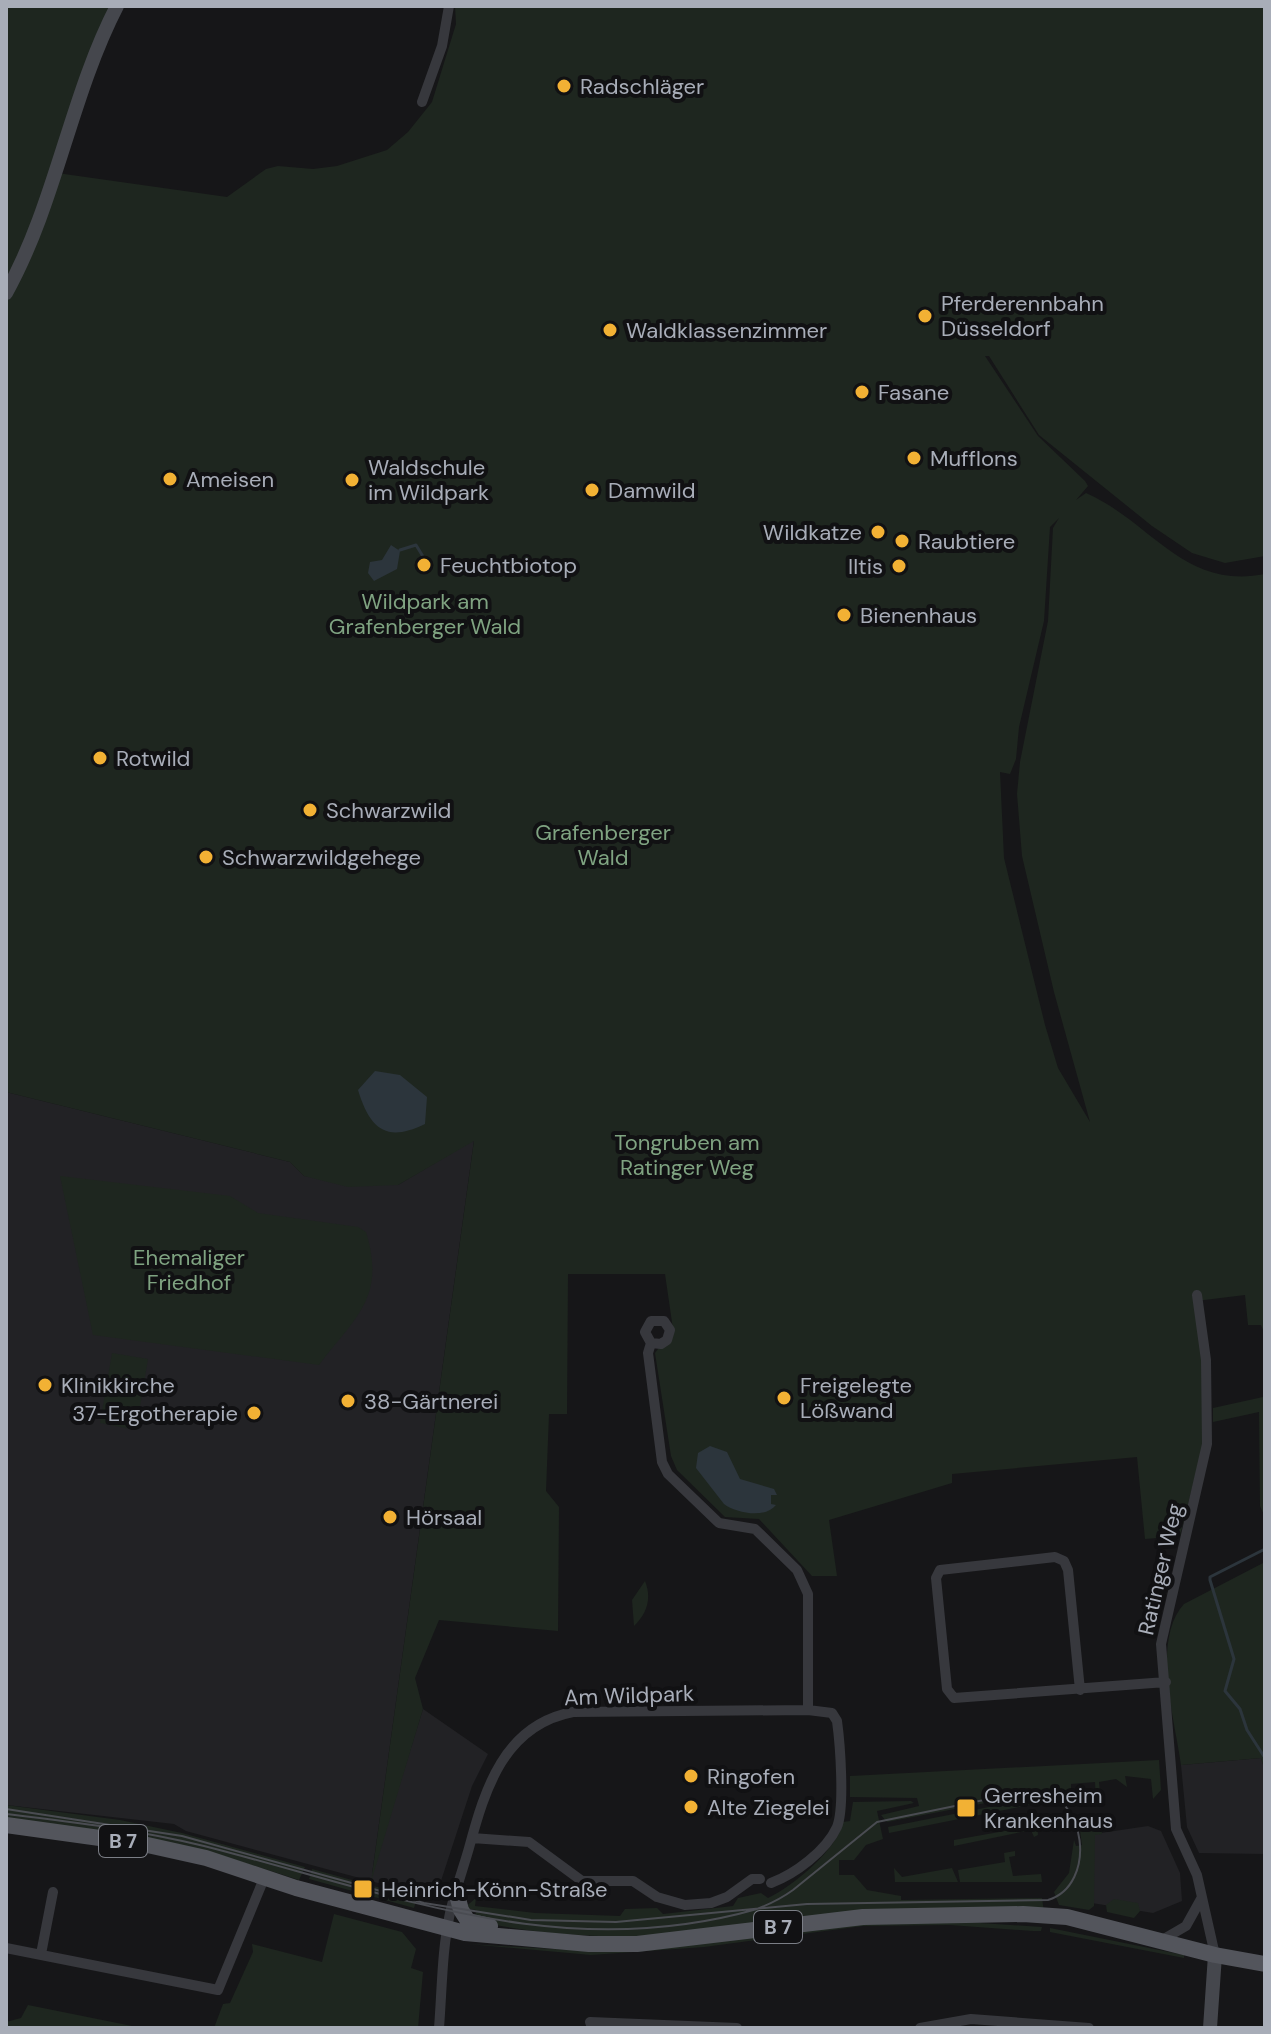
<svg xmlns="http://www.w3.org/2000/svg" width="1271" height="2034" font-family="'DM Sans',sans-serif">
	<style>
		.built { fill: #222225 }
		.green { fill: #1e261f; fill-rule: evenodd }
		.water { fill: #2c353c }
		.lines { fill: none; stroke-linecap: round; stroke-linejoin: round }
		.stream { stroke: #2c353c; stroke-width: 3 }
		.street { stroke: #37383d; stroke-width: 10 }
		.secondary { stroke: #45474d; stroke-width: 14 }
		.primary { stroke: #53555c; stroke-width: 16 }
		.tram { stroke: #4a4c52; stroke-width: 2 }
		.poi-dot { fill: #f2b134; stroke: #111113; stroke-width: 3 }
		.labels { text-anchor: middle; stroke-width: 8; stroke-linejoin: round; paint-order: stroke }
		.shield { fill: #111113; stroke: #7b7e86; stroke-width: 2 }
		.shield-label { font-size: 20px; font-weight: bold; fill: #a8adb8 }
		.poi-label { font-size: 22px; fill: #a8adb8; stroke: #111113; text-anchor: start }
		.park-label { font-size: 22px; fill: #7fa381; stroke: #111113 }
		.street-label { font-size: 22px; fill: #a8adb8; stroke: #111113 }
	</style>
	<rect width="100%" height="100%" fill="#161618"/>
	<path class="built" d="M 6,1092 L 290,1162 L 304,1176 L 398,1185 L 474,1140 L 372,1874 L 423,1709 L 488,1754 L 472,1786 L 439,1887 L 404,1890 L 186,1831 L 174,1824 L 6,1805 Z
		M 1261,1758 L 1265,1771 L 1265,1854 L 1199,1853 L 1187,1827 L 1181,1765 Z
		M 1148,1826 L 1161,1831 L 1180,1873 L 1182,1901 L 1153,1913 L 1092,1903 L 1094,1834 Z"/>
	<path class="green" d="M 6,6 L 112,6 L 50,172 L 227,197 L 266,169 L 278,166 L 313,169 L 337,166 L 387,150 L 408,132 L 432,102 L 456,24 L 455,6 L 1265,6 L 1265,556 L 1225,563 L 1192,553 L 1152,526 L 1039,435 L 989,356 L 985,356 L 1038,436 L 1085,481 L 1088,486 L 1076,500 L 1086,493 C 1152,522 1183,590 1265,574 L 1265,1335 L 1261,1325 L 1248,1325 L 1245,1295 L 1196,1301 L 1206,1375 L 1204,1441 L 1180,1536 L 1145,1539 L 1137,1457 L 952,1474 L 952,1483 L 829,1520 L 837,1576 L 812,1576 L 759,1519 L 725,1517 L 677,1470 L 671,1456 L 655,1353 L 673,1329 L 665,1274 L 568,1274 L 567,1414 L 549,1414 L 546,1491 L 559,1507 L 558,1631 L 439,1620 L 415,1678 L 423,1709 L 371,1882 L 474,1141 L 398,1185 L 348,1187 L 304,1176 L 290,1162 L 6,1092 ZM 1059,518 L 1053,528 L 1048,621 L 1020,762 L 1017,794 L 1022,856 L 1054,992 L 1090,1122 L 1058,1068 L 1045,1025 L 1004,858 L 1000,772 L 1010,774 L 1016,759 L 1019,727 L 1044,621 L 1050,527 Z
		M 60,1176 L 230,1196 L 258,1213 L 358,1227 L 366,1232 C 386,1298 356,1316 319,1365 L 93,1335 Z
		M 112,1353 L 148,1359 L 136,1430 L 100,1423 Z
		M 1265,1361 L 1265,1517 L 1260,1506 L 1259,1412 L 1213,1422 L 1213,1408 L 1263,1397 Z
		M 1265,1562 L 1265,1771 L 1261,1758 L 1181,1765 C 1175,1720 1151,1640 1184,1604 Z
		M 645,1581 C 652,1598 647,1614 634,1626 L 632,1600 Z
		M 1159,1760 L 1161,1790 L 1153,1799 L 1151,1779 L 1125,1776 L 1127,1787 L 1116,1779 L 1099,1782 L 1101,1802 L 1096,1803 L 1095,1782 L 1071,1784 L 1071,1804 L 1067,1801 L 1061,1805 L 1049,1800 L 1048,1806 L 1042,1806 L 1040,1794 L 1032,1794 L 887,1822 L 881,1815 L 919,1806 L 917,1798 L 850,1797 L 850,1776 Z
		M 1034,1798 L 1034,1804 L 889,1833 L 888,1827 Z
		M 911,1801 L 914,1803 L 877,1811 L 883,1839 L 866,1845 L 854,1860 L 839,1860 L 839,1875 L 854,1875 L 867,1890 L 901,1896 L 901,1900 L 1042,1898 L 1044,1912 L 640,1937 C 587,1936 528,1934 475,1920 L 476,1910 L 464,1908 L 476,1898 L 475,1906 L 535,1913 L 620,1916 L 625,1909 L 657,1908 L 663,1914 L 733,1906 L 738,1898 L 761,1893 L 768,1898 C 793,1886 837,1850 843,1822 L 850,1821 L 853,1802 Z
		M 6,1805 L 120,1820 L 182,1833 L 305,1867 L 299,1880 L 207,1851 L 6,1819 Z
		M 1037,1821 L 1038,1835 L 1034,1837 L 1031,1830 L 954,1846 L 954,1840 L 1016,1829 Z
		M 1089,1826 L 1101,1826 L 1102,1834 L 1095,1835 L 1094,1906 L 1089,1910 L 1059,1905 L 1054,1892 L 1069,1873 L 1074,1840 L 1076,1846 L 1082,1845 L 1080,1831 Z
		M 1015,1851 L 1015,1856 L 1009,1857 L 1013,1876 L 1041,1874 L 1042,1882 L 960,1882 L 958,1870 L 1005,1862 L 1004,1853 Z
		M 894,1868 L 902,1877 L 952,1868 L 958,1882 L 895,1882 Z
		M 312,1869 L 417,1898 L 414,1908 L 309,1879 Z
		M 1114,1899 L 1138,1903 L 1140,1911 L 1134,1918 L 1107,1912 L 1106,1905 Z
		M 334,1914 L 402,1932 L 416,1949 L 411,1968 L 423,1972 L 418,2028 L 214,2028 L 223,2004 L 230,2003 L 253,1952 L 252,1944 L 322,1962 Z
		M 965,1922 L 1042,1927 L 1041,1931 L 1033,1931 L 950,1925 L 863,1926 L 704,1947 L 591,1955 L 468,1944 L 606,1952 L 839,1924 Z
		M 1050,1928 L 1184,1955 L 1184,1958 L 1050,1932 Z
		M 28,2005 L 142,2028 L 6,2028 L 6,2022 L 21,2018 Z"/>
	<path class="water" d="M 391,545 L 400,551 L 397,569 L 374,581 L 368,573 L 370,562 L 382,560 Z
		M 375,1071 L 400,1075 L 427,1097 L 425,1124 C 386,1143 370,1129 358,1090 Z
		M 710,1446 L 727,1452 L 740,1479 L 774,1489 L 777,1495 L 771,1495 L 771,1504 L 776,1505 C 765,1519 736,1513 724,1504 L 696,1468 L 698,1453 Z"/>
	<g class="lines">
		<path class="stream" d="M 400,550 L 416,545 L 427,563
			M 1265,1549 L 1210,1577 L 1210,1580 L 1234,1659 L 1225,1691 L 1240,1709 L 1247,1730 L 1265,1758"/>
		<path class="street" d="M 422,102 L 442,46 L 449,6
			M 1197,1295 L 1206,1360 L 1207,1444 L 1161,1644 L 1176,1829 L 1197,1875 L 1215,1955
			M 1080,1690 L 1068,1570 L 1064,1561 L 1055,1557 L 940,1570 L 936,1578 L 947,1689 L 954,1698 L 1166,1682
			M 472,1838 L 529,1842 L 582,1881 L 633,1881 L 657,1897 L 685,1905 L 711,1903 L 727,1897 L 752,1879 L 760,1879
			M 771,1883 C 795,1874 826,1851 837,1827 C 845,1807 840,1743 837,1721 L 832,1713 L 808,1710
			M 1162,1940 L 1186,1926 L 1201,1899
			M 6,1948 L 218,1990 L 265,1876
			M 41,1954 L 53,1892
			M 439,2028 C 442,1990 442,1949 450,1913 C 455,1891 463,1869 469,1848 C 485,1789 504,1725 573,1712 L 808,1710 L 808,1594 L 797,1570 L 755,1529 L 719,1523 L 668,1474 L 662,1462 L 648,1353 L 651,1343 L 645,1332 L 651,1321 L 664,1321 L 670,1330 L 667,1340 L 661,1344 L 651,1343
			M 592,2028 L 590,2022 L 737,2028
			M 920,2028 L 971,2019 L 1089,2028"/>
		<path class="secondary" d="M 6,293 C 56,203 70,97 117,6
			M 1210,2028 L 1215,1955"/>
		<path class="primary" d="M 6,1825 L 143,1844 L 206,1858 L 296,1888 L 465,1933 L 589,1944 L 637,1944 L 863,1917 L 1023,1914 L 1067,1917 L 1215,1955 L 1265,1964
			M 456,1891 L 461,1910 L 468,1921 L 490,1926"/>
		<path class="tram" d="M 6,1809 L 182,1836 L 424,1903 L 531,1920 L 616,1922 L 807,1904 L 1048,1900 C 1098,1885 1087,1792 1033,1790 L 877,1822 L 793,1890 C 782,1898 770,1904 757,1909 C 562,1965 389,1893 204,1846 C 139,1830 72,1822 6,1814"/>
	</g>
	<g class="poi-dot">
		<circle cx="564" cy="86" r="8"/>
		<circle cx="925" cy="316" r="8"/>
		<circle cx="610" cy="330" r="8"/>
		<circle cx="862" cy="392" r="8"/>
		<circle cx="914" cy="458" r="8"/>
		<circle cx="170" cy="479" r="8"/>
		<circle cx="352" cy="480" r="8"/>
		<circle cx="592" cy="490" r="8"/>
		<circle cx="878" cy="532" r="8"/>
		<circle cx="902" cy="541" r="8"/>
		<circle cx="424" cy="565" r="8"/>
		<circle cx="899" cy="566" r="8"/>
		<circle cx="844" cy="615" r="8"/>
		<circle cx="100" cy="758" r="8"/>
		<circle cx="310" cy="810" r="8"/>
		<circle cx="206" cy="857" r="8"/>
		<circle cx="45" cy="1385" r="8"/>
		<circle cx="784" cy="1398" r="8"/>
		<circle cx="348" cy="1401" r="8"/>
		<circle cx="254" cy="1413" r="8"/>
		<circle cx="390" cy="1517" r="8"/>
		<circle cx="691" cy="1776" r="8"/>
		<circle cx="691" cy="1807" r="8"/>
		<rect x="956" y="1798" width="20" height="20" rx="4"/>
		<rect x="353" y="1879" width="20" height="20" rx="4"/>
	</g>
	<g class="labels">
		<g class="shield">
			<rect x="99" y="1825" width="48" height="32" rx="6"/>
			<rect x="754" y="1911" width="48" height="32" rx="6"/>
		</g>
		<g class="shield-label">
			<text x="123" y="1848">B 7</text>
			<text x="778" y="1934">B 7</text>
		</g>
		<g class="poi-label">
			<text x="580" y="94">Radschläger</text>
			<text x="941" y="311">Pferderennbahn<tspan x="941" dy="25">Düsseldorf</tspan></text>
			<text x="626" y="338">Waldklassenzimmer</text>
			<text x="878" y="400">Fasane</text>
			<text x="930" y="466">Mufflons</text>
			<text x="368" y="475">Waldschule<tspan x="368" dy="25">im Wildpark</tspan></text>
			<text x="186" y="487">Ameisen</text>
			<text x="608" y="498">Damwild</text>
			<text x="862" y="540" text-anchor="end">Wildkatze</text>
			<text x="918" y="549">Raubtiere</text>
			<text x="440" y="573">Feuchtbiotop</text>
			<text x="883" y="574" text-anchor="end">Iltis</text>
			<text x="860" y="623">Bienenhaus</text>
			<text x="116" y="766">Rotwild</text>
			<text x="326" y="818">Schwarzwild</text>
			<text x="222" y="865">Schwarzwildgehege</text>
			<text x="61" y="1393">Klinikkirche</text>
			<text x="800" y="1393">Freigelegte<tspan x="800" dy="25">Lößwand</tspan></text>
			<text x="364" y="1409">38-Gärtnerei</text>
			<text x="238" y="1421" text-anchor="end">37-Ergotherapie</text>
			<text x="406" y="1525">Hörsaal</text>
			<text x="707" y="1784">Ringofen</text>
			<text x="984" y="1803">Gerresheim<tspan x="984" dy="25">Krankenhaus</tspan></text>
			<text x="707" y="1815">Alte Ziegelei</text>
			<text x="381" y="1897">Heinrich-Könn-Straße</text>
		</g>
		<g class="park-label">
			<text x="425" y="609">Wildpark am<tspan x="425" dy="25">Grafenberger Wald</tspan></text>
			<text x="603" y="840">Grafenberger<tspan x="603" dy="25">Wald</tspan></text>
			<text x="687" y="1150">Tongruben am<tspan x="687" dy="25">Ratinger Weg</tspan></text>
			<text x="189" y="1265">Ehemaliger<tspan x="189" dy="25">Friedhof</tspan></text>
		</g>
		<g class="street-label">
			<text transform="translate(1160 1569) rotate(-77)" y="8">Ratinger Weg</text>
			<text transform="translate(629 1695) rotate(-2)" y="8">Am Wildpark</text>
		</g>
	</g>
	<rect width="1271" height="2034" fill="none" stroke="#a8adb8" stroke-width="16"/>
</svg>
